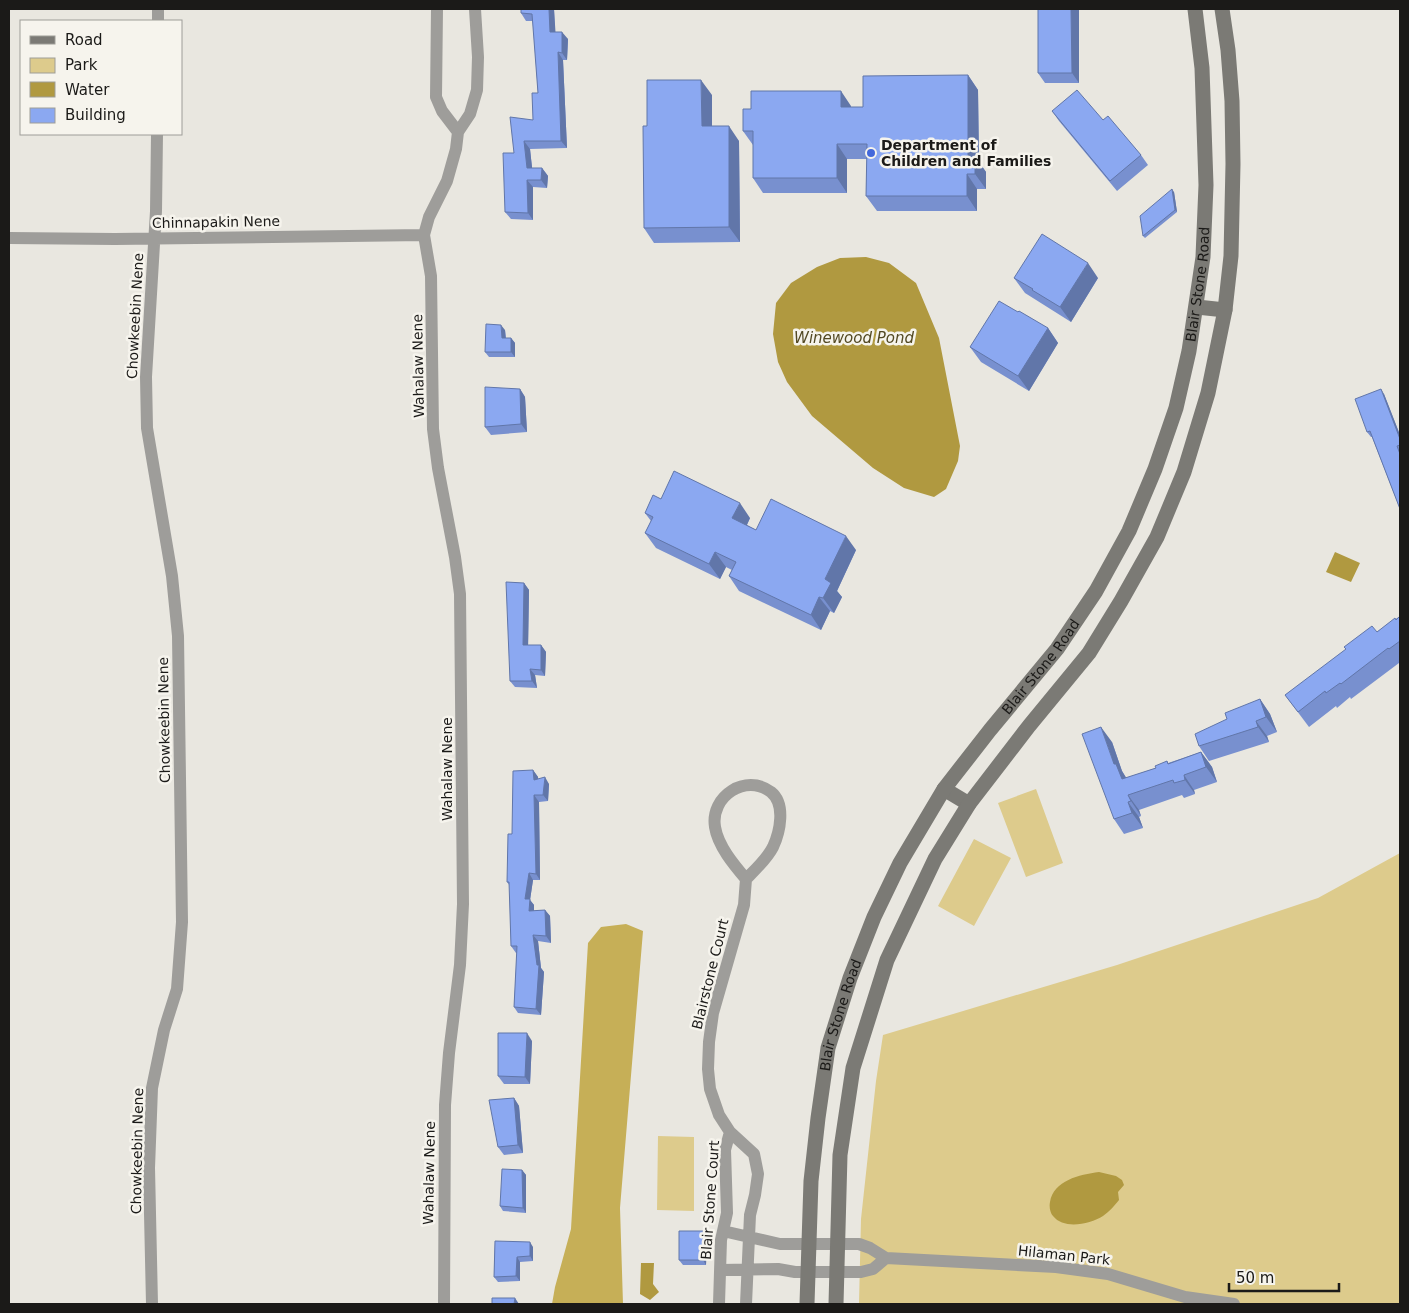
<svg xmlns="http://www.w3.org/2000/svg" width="1409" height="1313" font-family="'DejaVu Sans',sans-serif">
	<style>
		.green { fill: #ddcb8c }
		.forest { fill: #c6af57 }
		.water { fill: #b09940 }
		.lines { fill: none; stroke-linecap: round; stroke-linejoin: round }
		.street { stroke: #9e9d9a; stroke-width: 12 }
		.secondary { stroke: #7b7a75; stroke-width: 15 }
		.wall { fill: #7890cf }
		.shaded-wall { fill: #6176a9 }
		.building { fill: #8ba8f1; stroke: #6176a9 }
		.poi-dot { fill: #4368db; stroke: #f6f4ed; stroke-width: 2 }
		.labels { text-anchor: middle; stroke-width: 5; stroke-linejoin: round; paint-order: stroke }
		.poi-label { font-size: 14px; font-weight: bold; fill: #1b1a18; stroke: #f6f4ed; text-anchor: start }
		.street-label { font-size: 14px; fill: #1b1a18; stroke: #f6f4ed }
		.water-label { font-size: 15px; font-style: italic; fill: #524822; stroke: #f6f4ed }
	</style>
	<rect width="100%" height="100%" fill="#e9e7e0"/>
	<path class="green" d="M 1036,789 L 1063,863 L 1026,877 L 998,803 Z
		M 974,839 L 1011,858 L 974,926 L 938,906 Z
		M 1400,853 L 1400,1304 L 859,1304 L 861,1219 L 876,1081 L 883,1035 L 1117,965 L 1318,898 Z
		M 658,1136 L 694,1137 L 694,1211 L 657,1210 Z"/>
	<path class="forest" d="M 626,924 L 643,931 L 620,1208 L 623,1304 L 552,1304 L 555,1287 L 571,1229 L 588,943 L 601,927 Z"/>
	<path class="water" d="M 866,257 L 889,263 L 916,283 L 939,338 L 960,446 L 958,461 L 946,489 L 934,497 L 904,488 L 873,468 L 812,416 L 787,382 L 778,362 L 773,334 L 776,303 L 791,283 L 817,267 L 840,258 Z
		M 1335,552 L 1360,563 L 1351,582 L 1326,572 Z
		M 1099,1172 L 1116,1176 L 1122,1180 L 1124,1185 L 1118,1192 L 1119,1200 C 1115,1205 1109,1212 1103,1216 C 1090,1224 1064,1230 1053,1216 C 1050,1213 1049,1206 1050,1202 C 1054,1180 1079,1175 1099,1172 Z
		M 641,1263 L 654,1263 L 653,1284 L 659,1292 L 650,1300 L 640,1294 Z"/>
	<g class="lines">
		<path class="street" d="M 437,9 L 436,97 L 442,111 L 458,132
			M 158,21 L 158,9
			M 9,238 L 115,239 L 424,235
			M 746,879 C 734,865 718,846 715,827 C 710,796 746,773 771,792 C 786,804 780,832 773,847 C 767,859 755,870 746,879 L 744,905 L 713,1013 L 709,1042 L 708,1069 L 710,1089 L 719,1115 L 730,1132 L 754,1154 L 758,1174 L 755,1195 L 750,1215 L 746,1304
			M 723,1231 L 780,1244 L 859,1244 L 870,1248 L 886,1258 L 1056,1267 L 1108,1274 L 1185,1297 L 1234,1304
			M 721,1270 L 778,1269 L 795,1272 L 861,1272 L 873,1269 L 886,1258
			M 152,1304 L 149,1168 L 152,1088 L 164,1030 L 177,989 L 182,922 L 178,636 L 172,576 L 147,428 L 146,377 L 156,211 L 157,134
			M 444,1304 L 445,1105 L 449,1053 L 460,965 L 463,904 L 460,594 L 455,557 L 438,468 L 433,429 L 431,276 L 424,235 L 429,217 L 447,181 L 456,149 L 458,132 L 470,114 L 477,90 L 478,57 L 475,9
			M 719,1304 L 721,1240 L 727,1213 L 725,1150 L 730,1132"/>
		<g class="secondary">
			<path d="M 1197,307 L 1225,310"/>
			<path d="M 944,789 L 969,804"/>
			<path id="s1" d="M 807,1304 L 811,1181 L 818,1118 L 828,1048 L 850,978 L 874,917 L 900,863 L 944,789 L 990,730 L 1057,649 L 1096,591 L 1129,531 L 1155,469 L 1176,408 L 1189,351 L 1203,257 L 1206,185 L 1202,68 L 1195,9"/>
			<path d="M 836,1304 L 840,1155 L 853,1068 L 887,960 L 935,859 L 969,804 L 1029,726 L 1089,653 L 1121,601 L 1157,537 L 1184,472 L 1208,393 L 1225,310 L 1231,256 L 1233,164 L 1232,101 L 1228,50 L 1222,9"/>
		</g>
	</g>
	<path class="wall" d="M 554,9 L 555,32 L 568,39 L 567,60 L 563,60 L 567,148 L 530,149 L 532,168 L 542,168 L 548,176 L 547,188 L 533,187 L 533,220 L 511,219 L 505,212 L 514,153 L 533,120 L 538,93 L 533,21 L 526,21 L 521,13 Z
		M 1038,9 L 1079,9 L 1079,83 L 1045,83 L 1038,73 Z
		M 968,75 L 978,90 L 979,162 L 986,172 L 986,189 L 977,189 L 977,211 L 877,211 L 866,196 L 867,159 L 847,159 L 847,193 L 763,193 L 753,178 L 753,145 L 743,131 L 851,106 L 851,107 L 863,107 Z
		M 712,95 L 712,126 L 739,141 L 740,242 L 654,243 L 644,228 L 647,126 Z
		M 1052,111 L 1103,120 L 1141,155 L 1148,165 L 1117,191 L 1059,121 Z
		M 1174,192 L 1177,212 L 1145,238 L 1143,236 Z
		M 1014,278 L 1098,278 L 1071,322 L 1025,293 Z
		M 1048,328 L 1058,343 L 1029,391 L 981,362 L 970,347 Z
		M 505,330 L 506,338 L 511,338 L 515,343 L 515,357 L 489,357 L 485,352 Z
		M 520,389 L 525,397 L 527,432 L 491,435 L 485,427 Z
		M 1384,394 L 1400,435 L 1400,509 L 1372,437 L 1371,437 L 1367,432 Z
		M 661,499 L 750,518 L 747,525 L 756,530 L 856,550 L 837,591 L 842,597 L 834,613 L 830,611 L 821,630 L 739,591 L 729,576 L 732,570 L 726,567 L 720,579 L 656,548 L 645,533 L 651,521 L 645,513 Z
		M 524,583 L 529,590 L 528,645 L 541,645 L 546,652 L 545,676 L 535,675 L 537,688 L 515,687 L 510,681 Z
		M 1400,616 L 1400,664 L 1399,663 L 1351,699 L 1350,697 L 1337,708 L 1336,706 L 1309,727 L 1285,695 Z
		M 1260,699 L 1270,714 L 1277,732 L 1267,736 L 1269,742 L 1209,761 L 1199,746 L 1227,719 Z
		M 1112,742 L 1122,771 L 1126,778 L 1156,768 L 1167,761 L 1168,763 L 1201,752 L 1212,767 L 1217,782 L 1194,790 L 1195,794 L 1184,798 L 1182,795 L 1139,810 L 1141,816 L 1139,817 L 1143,828 L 1124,834 L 1114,819 Z
		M 533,770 L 538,777 L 538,779 L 549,784 L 548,801 L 539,802 L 540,880 L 533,880 L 530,900 L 534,905 L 534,911 L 545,910 L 550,916 L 551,943 L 538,941 L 541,968 L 544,972 L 541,1015 L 518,1013 L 514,1007 L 517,953 L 516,953 L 511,946 L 510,886 L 507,882 L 512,834 Z
		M 532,1041 L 530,1084 L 504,1084 L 498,1076 Z
		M 514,1098 L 519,1106 L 523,1153 L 504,1155 L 498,1147 Z
		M 522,1170 L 526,1175 L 526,1213 L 503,1211 L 500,1206 Z
		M 703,1231 L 707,1236 L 706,1265 L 683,1265 L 679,1260 Z
		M 495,1241 L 533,1247 L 533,1261 L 520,1262 L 520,1281 L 498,1282 L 494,1277 Z"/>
	<path class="shaded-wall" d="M 549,9 L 554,9 L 556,40 L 550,32 Z
		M 1071,9 L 1079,9 L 1079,83 L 1072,73 Z
		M 562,32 L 568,39 L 567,60 L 562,53 Z
		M 558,52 L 563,60 L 567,148 L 561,141 Z
		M 968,75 L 978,90 L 979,162 L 986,172 L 986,189 L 975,174 L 968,156 Z
		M 701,80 L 712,95 L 712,141 L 702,126 Z
		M 841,91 L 851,106 L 852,121 L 841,107 Z
		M 729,126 L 739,141 L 740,242 L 729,227 Z
		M 524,141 L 530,149 L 533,176 L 527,168 Z
		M 837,144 L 847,159 L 847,193 L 837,178 Z
		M 542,168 L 548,176 L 547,188 L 541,180 Z
		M 967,174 L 977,189 L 977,211 L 967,196 Z
		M 527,180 L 533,187 L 533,220 L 528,213 Z
		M 1172,189 L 1174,192 L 1177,212 L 1175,210 Z
		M 1088,263 L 1098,278 L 1071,322 L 1060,307 Z
		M 501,325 L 505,330 L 506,343 L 502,338 Z
		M 1048,328 L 1058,343 L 1029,391 L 1018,376 Z
		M 511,338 L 515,343 L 515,357 L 511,352 Z
		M 520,389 L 525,397 L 527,432 L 521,424 Z
		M 1381,389 L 1384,394 L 1400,435 L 1400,439 Z
		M 740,503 L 750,518 L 743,533 L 732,518 Z
		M 846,536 L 856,550 L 837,591 L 842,597 L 834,613 L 823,598 L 825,579 Z
		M 715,552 L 726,567 L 720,579 L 709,564 Z
		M 524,583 L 529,590 L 528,652 L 523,645 Z
		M 819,597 L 830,611 L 821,630 L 811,615 Z
		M 541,645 L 546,652 L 545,676 L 541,670 Z
		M 530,669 L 535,675 L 537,688 L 532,681 Z
		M 1260,699 L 1270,714 L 1277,732 L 1266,717 Z
		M 1256,721 L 1267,736 L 1269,742 L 1258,727 Z
		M 1101,727 L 1112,742 L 1122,771 L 1127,779 L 1122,779 L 1114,764 Z
		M 1201,752 L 1212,767 L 1217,782 L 1206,767 Z
		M 533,770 L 538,777 L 539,787 L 534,780 Z
		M 1184,775 L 1194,790 L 1195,794 L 1185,780 Z
		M 545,777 L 549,784 L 548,801 L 543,795 Z
		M 534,795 L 539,802 L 540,880 L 536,874 Z
		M 1128,795 L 1139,810 L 1141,816 L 1131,801 Z
		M 1128,802 L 1139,817 L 1143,828 L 1132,813 Z
		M 529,873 L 533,880 L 530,900 L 534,905 L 534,917 L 529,911 L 525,899 Z
		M 545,910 L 550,916 L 551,943 L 546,936 Z
		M 533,935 L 538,941 L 541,968 L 544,972 L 541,1015 L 536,1009 L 537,965 Z
		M 527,1033 L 532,1041 L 530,1084 L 525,1077 Z
		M 514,1098 L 519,1106 L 523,1153 L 518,1145 Z
		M 522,1170 L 526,1175 L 526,1213 L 523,1208 Z
		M 703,1231 L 707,1236 L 706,1265 L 703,1260 Z
		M 530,1242 L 533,1247 L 533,1261 L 530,1256 Z
		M 517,1257 L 520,1262 L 520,1281 L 516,1276 Z
		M 515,1298 L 519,1304 L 514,1304 Z"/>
	<path class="building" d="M 521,9 L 549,9 L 550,32 L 562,32 L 562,53 L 558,52 L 561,141 L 524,141 L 527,168 L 542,168 L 541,180 L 527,180 L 528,213 L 505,212 L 503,153 L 514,153 L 510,117 L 533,120 L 532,93 L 538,93 L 532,14 L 521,13 Z
		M 1038,9 L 1071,9 L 1072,73 L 1038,73 Z
		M 968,75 L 968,156 L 975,157 L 975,174 L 967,174 L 967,196 L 866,196 L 867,144 L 837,144 L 837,178 L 753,178 L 753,131 L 743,131 L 743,109 L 751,109 L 751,91 L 841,91 L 841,107 L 863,107 L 863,76 Z
		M 647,80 L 701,80 L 702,126 L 729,126 L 729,227 L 644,228 L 643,126 L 647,126 Z
		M 1077,90 L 1103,120 L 1108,116 L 1141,155 L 1110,181 L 1052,111 Z
		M 1172,189 L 1175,210 L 1143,236 L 1140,216 Z
		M 1042,234 L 1088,263 L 1060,307 L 1032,290 L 1033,289 L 1014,278 Z
		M 999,301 L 1018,312 L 1019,311 L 1048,328 L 1018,376 L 970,347 Z
		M 486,324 L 501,325 L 502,338 L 511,338 L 511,352 L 485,352 Z
		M 485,387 L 520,389 L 521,424 L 485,427 Z
		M 1381,389 L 1400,439 L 1400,445 L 1397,446 L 1400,454 L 1400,509 L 1370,431 L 1367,432 L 1355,399 Z
		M 674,471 L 740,503 L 732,518 L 756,530 L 771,499 L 846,536 L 825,579 L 831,583 L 823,598 L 819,597 L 811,615 L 729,576 L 736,562 L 715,552 L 709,564 L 645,533 L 653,517 L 645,513 L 653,495 L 661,499 Z
		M 506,582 L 524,583 L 523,645 L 541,645 L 541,670 L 530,669 L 532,681 L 510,681 Z
		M 1400,616 L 1400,641 L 1389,649 L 1388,648 L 1341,684 L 1340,683 L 1326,693 L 1325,691 L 1298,712 L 1285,695 L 1346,649 L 1344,647 L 1372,626 L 1377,632 L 1395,618 L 1396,620 Z
		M 1260,699 L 1266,717 L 1256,721 L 1258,727 L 1199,746 L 1195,734 L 1227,719 L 1225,713 Z
		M 1101,727 L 1114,764 L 1116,764 L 1122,779 L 1156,768 L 1155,766 L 1167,761 L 1168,764 L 1201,752 L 1206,767 L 1184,775 L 1185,780 L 1174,783 L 1173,780 L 1128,795 L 1131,801 L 1128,802 L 1132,813 L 1114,819 L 1082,734 Z
		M 533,770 L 534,780 L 545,777 L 543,795 L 534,795 L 536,874 L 529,873 L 525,899 L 530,899 L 529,911 L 545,910 L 546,936 L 533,935 L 537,965 L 539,965 L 536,1009 L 514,1007 L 517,946 L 511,946 L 509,882 L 507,882 L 508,834 L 512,834 L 513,771 Z
		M 498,1033 L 527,1033 L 525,1077 L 498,1076 Z
		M 514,1098 L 518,1145 L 498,1147 L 489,1100 Z
		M 502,1169 L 522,1170 L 523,1208 L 500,1206 Z
		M 679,1231 L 703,1231 L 703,1260 L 679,1260 Z
		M 495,1241 L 530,1242 L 530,1256 L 517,1257 L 516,1276 L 494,1277 Z
		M 492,1298 L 515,1298 L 514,1304 L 492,1304 Z"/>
	<circle class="poi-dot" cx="871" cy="153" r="5"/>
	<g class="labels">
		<g class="poi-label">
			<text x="881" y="150">Department of<tspan x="881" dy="16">Children and Families</tspan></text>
		</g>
		<g class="street-label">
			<text transform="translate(216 222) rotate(-1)" y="5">Chinnapakin Nene</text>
			<text dy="5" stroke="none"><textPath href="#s1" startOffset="1118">Blair Stone Road</textPath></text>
			<text transform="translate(135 316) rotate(-87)" y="5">Chowkeebin Nene</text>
			<text transform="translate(418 366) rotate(-91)" y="5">Wahalaw Nene</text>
			<text dy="5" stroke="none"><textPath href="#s1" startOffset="698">Blair Stone Road</textPath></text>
			<text transform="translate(164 720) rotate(-91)" y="5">Chowkeebin Nene</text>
			<text transform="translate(447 769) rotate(-90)" y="5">Wahalaw Nene</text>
			<text transform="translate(710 974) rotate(-76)" y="5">Blairstone Court</text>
			<text dy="5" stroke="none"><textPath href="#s1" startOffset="292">Blair Stone Road</textPath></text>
			<text transform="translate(137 1151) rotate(-89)" y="5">Chowkeebin Nene</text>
			<text transform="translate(429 1173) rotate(-89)" y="5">Wahalaw Nene</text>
			<text transform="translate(710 1200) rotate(-86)" y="5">Blair Stone Court</text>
			<text transform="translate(1064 1255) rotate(6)" y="5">Hilaman Park</text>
		</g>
		<g class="water-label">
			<text x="854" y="343">Winewood Pond</text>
		</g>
	</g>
	<rect width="1409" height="1313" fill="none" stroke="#1b1a18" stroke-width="20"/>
	<rect x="20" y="20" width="162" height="115" fill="#f6f4ed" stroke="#9e9d98"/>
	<rect x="30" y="36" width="25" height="8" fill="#7b7a75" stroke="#9e9d98"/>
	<text x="65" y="45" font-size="15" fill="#1b1a18">Road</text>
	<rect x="30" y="58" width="25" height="15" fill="#ddcb8c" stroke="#9e9d98"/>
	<text x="65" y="70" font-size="15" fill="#1b1a18">Park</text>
	<rect x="30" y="82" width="25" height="15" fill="#b09940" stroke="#9e9d98"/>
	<text x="65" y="95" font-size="15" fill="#1b1a18">Water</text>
	<rect x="30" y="108" width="25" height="15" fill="#8ba8f1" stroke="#9e9d98"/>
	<text x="65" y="120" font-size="15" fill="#1b1a18">Building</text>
	<path d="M1229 1283v8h110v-8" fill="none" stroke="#1b1a18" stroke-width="2.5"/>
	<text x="1236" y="1283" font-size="15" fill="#1b1a18" stroke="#f6f4ed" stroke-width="4" paint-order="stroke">50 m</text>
</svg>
